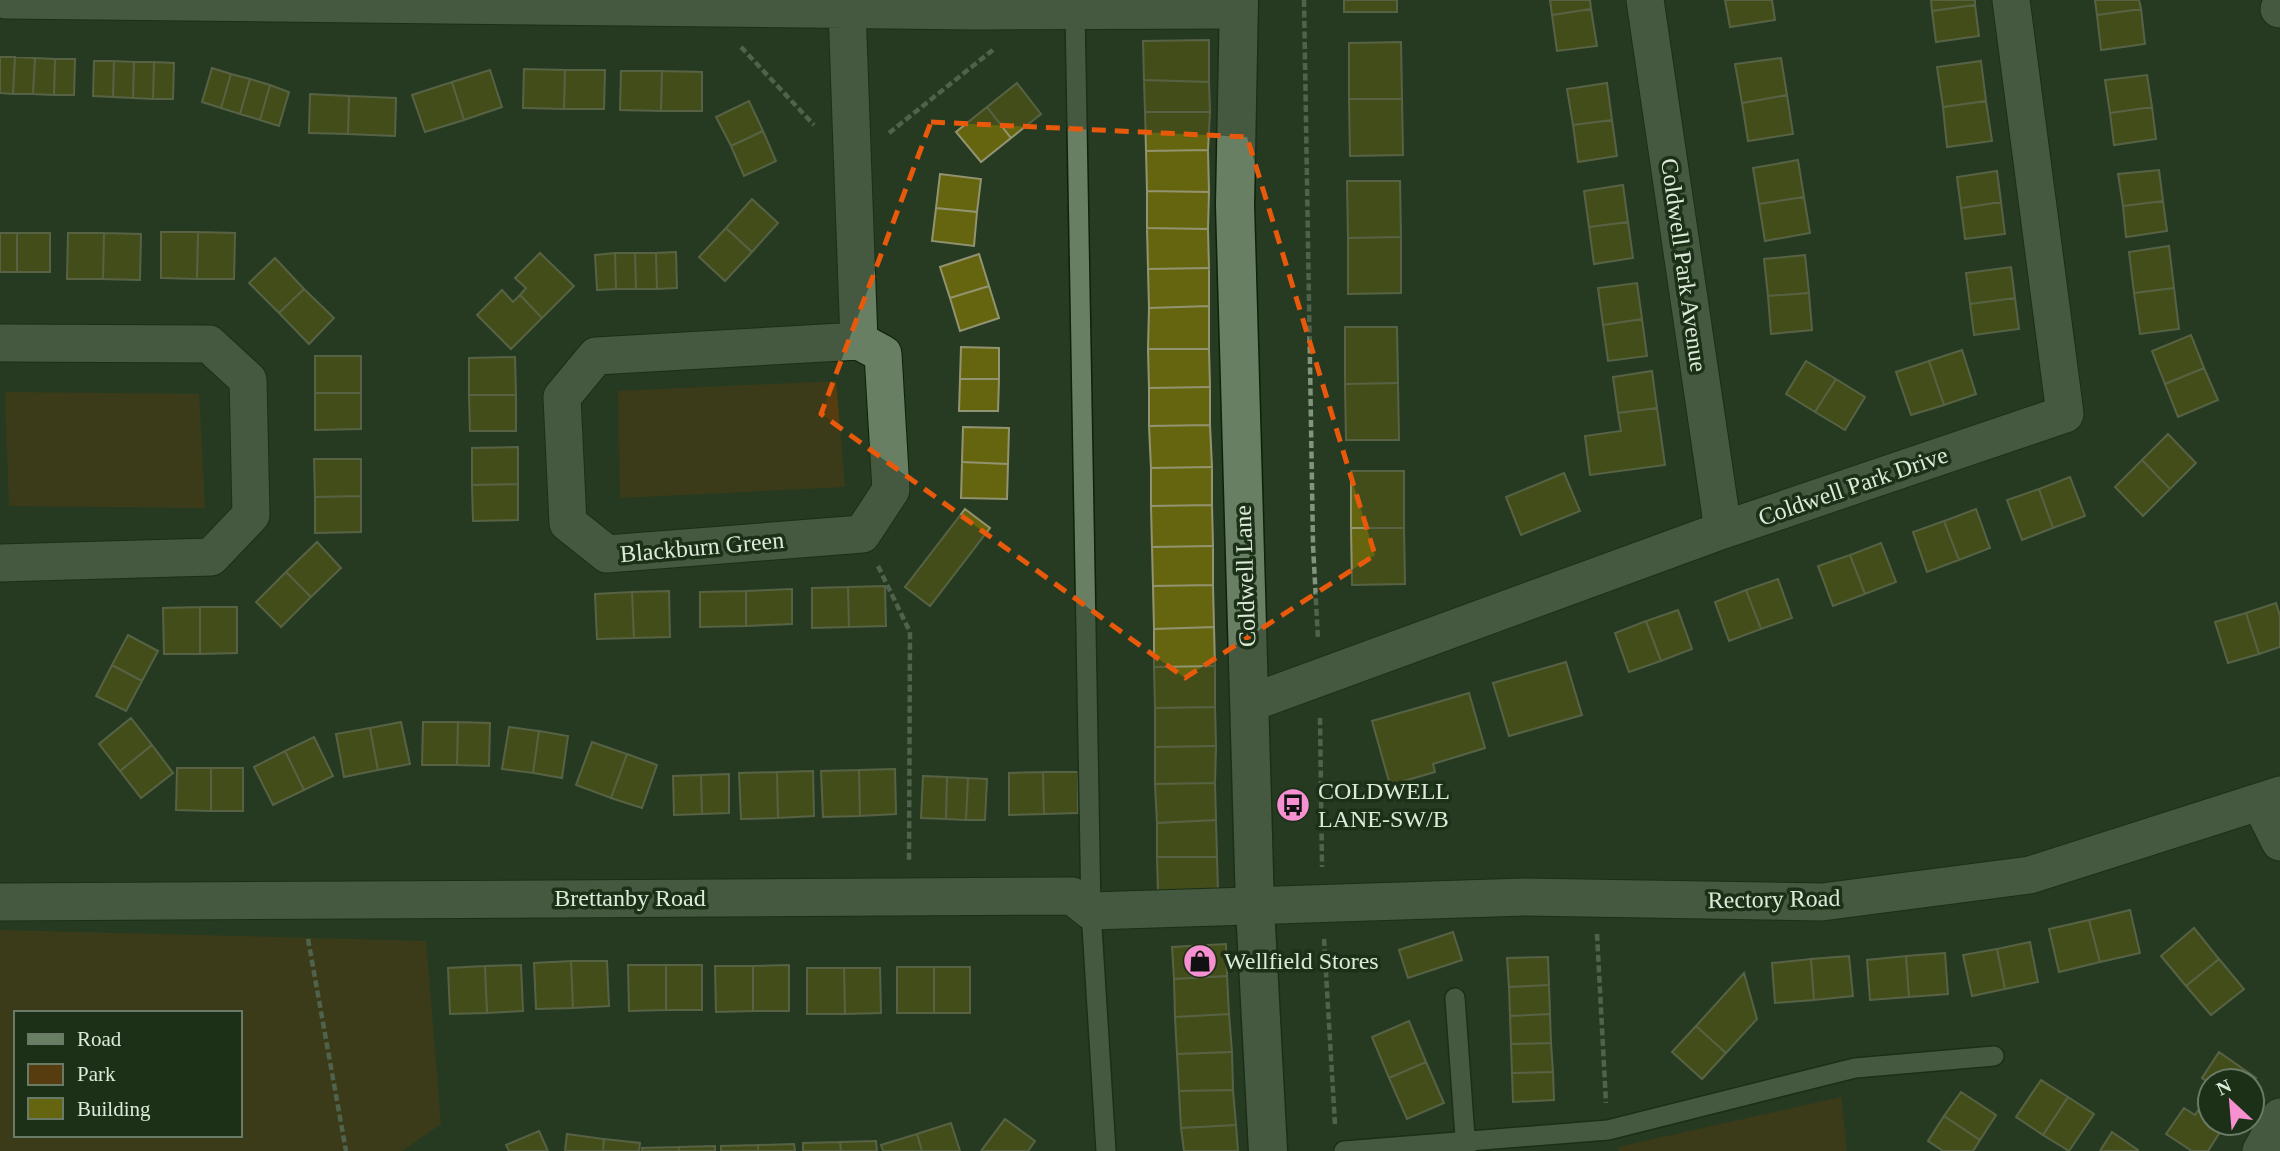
<svg xmlns="http://www.w3.org/2000/svg" width="2280" height="1151" font-family="'Times New Roman',serif">
	<style>
		.green { fill: #563c0f; fill-rule: evenodd }
		.building { fill: #66650f; stroke: #929370; stroke-width: 2 }
		.lines { fill: none; stroke-linecap: round; stroke-linejoin: round }
		.service-casing { stroke: #0e210a; stroke-width: 22 }
		.minor-casing { stroke: #0e210a; stroke-width: 39 }
		.tertiary-casing { stroke: #0e210a; stroke-width: 41 }
		.path { stroke: #82937e; stroke-width: 4.5; stroke-dasharray: 7 3.5; stroke-linecap: butt }
		.service { stroke: #687f63; stroke-width: 19 }
		.minor { stroke: #687f63; stroke-width: 37 }
		.tertiary { stroke: #687f63; stroke-width: 38 }
		.marked { fill: none; stroke: #e8590c; stroke-width: 5; stroke-dasharray: 14 9; stroke-linejoin: round }
		.labels { text-anchor: middle; stroke-width: 7; stroke-linejoin: round; paint-order: stroke }
		.street-label { font-size: 24px; fill: #ddeada; stroke: #1c3018 }
		.poi-label { font-size: 24px; fill: #ddeada; stroke: #1c3018; text-anchor: start }
	</style>
	<rect width="100%" height="100%" fill="#263b22"/>
	<path class="green" d="M 836,381 L 845,487 L 620,498 L 618,391 Z
		M 5,392 L 199,394 L 205,508 L 9,506 Z
		M 0,930 L 426,941 L 441,1124 L 402,1151 L 0,1151 ZM 16,1013 L 240,1013 L 240,1135 L 16,1135 Z
		M 1841,1097 L 1847,1151 L 1619,1151 L 1618,1147 Z"/>
	<path class="building" d="M 1344,0 L 1397,0 L 1397,12 L 1344,12 Z
		M 1550,0 L 1590,0 L 1591,9 L 1552,15 Z
		M 1725,0 L 1772,0 L 1775,20 L 1730,27 Z
		M 1931,0 L 1975,0 L 1975,5 L 1932,11 Z
		M 2095,0 L 2139,0 L 2141,9 L 2097,15 Z
		M 1975,5 L 1979,36 L 1936,42 L 1932,11 Z
		M 1591,9 L 1597,46 L 1557,51 L 1552,15 Z
		M 2141,9 L 2145,44 L 2101,50 L 2097,15 Z
		M 1209,40 L 1209,82 L 1144,80 L 1143,41 Z
		M 1401,42 L 1402,99 L 1349,99 L 1349,43 Z
		M 0,57 L 15,57 L 13,94 L 0,93 Z
		M 15,57 L 35,58 L 33,94 L 13,94 Z
		M 35,58 L 55,59 L 54,95 L 33,94 Z
		M 1781,58 L 1787,95 L 1742,103 L 1735,64 Z
		M 55,59 L 75,59 L 74,95 L 54,95 Z
		M 94,61 L 114,61 L 113,97 L 93,96 Z
		M 114,61 L 134,62 L 133,98 L 113,97 Z
		M 1981,61 L 1986,101 L 1943,107 L 1937,67 Z
		M 134,62 L 154,62 L 153,99 L 133,98 Z
		M 154,62 L 174,63 L 173,99 L 153,99 Z
		M 212,68 L 231,74 L 221,108 L 202,102 Z
		M 524,69 L 565,70 L 564,109 L 523,108 Z
		M 490,70 L 502,107 L 464,120 L 452,82 Z
		M 565,70 L 605,70 L 604,109 L 564,109 Z
		M 621,71 L 662,71 L 661,111 L 620,110 Z
		M 662,71 L 702,72 L 702,111 L 661,111 Z
		M 231,74 L 250,79 L 240,114 L 221,108 Z
		M 2147,75 L 2152,107 L 2110,113 L 2105,80 Z
		M 250,79 L 270,85 L 260,120 L 240,114 Z
		M 1144,80 L 1209,82 L 1210,112 L 1145,112 Z
		M 452,82 L 464,120 L 425,132 L 412,95 Z
		M 1017,83 L 1041,114 L 1011,138 L 987,107 Z
		M 1607,83 L 1612,120 L 1573,125 L 1567,89 Z
		M 270,85 L 289,92 L 279,126 L 260,120 Z
		M 310,94 L 349,96 L 348,134 L 309,133 Z
		M 1787,95 L 1793,134 L 1748,141 L 1742,103 Z
		M 349,96 L 396,98 L 395,136 L 348,134 Z
		M 1349,99 L 1402,99 L 1403,155 L 1350,156 Z
		M 749,101 L 763,131 L 731,146 L 716,117 Z
		M 1986,101 L 1992,141 L 1947,147 L 1943,107 Z
		M 987,107 L 1011,138 L 981,162 L 956,132 Z
		M 2152,107 L 2156,139 L 2114,145 L 2110,113 Z
		M 1145,112 L 1210,112 L 1208,150 L 1146,151 Z
		M 1612,120 L 1617,156 L 1578,162 L 1573,125 Z
		M 763,131 L 776,161 L 744,176 L 731,146 Z
		M 1208,150 L 1209,192 L 1147,191 L 1146,151 Z
		M 1798,160 L 1804,197 L 1759,204 L 1753,168 Z
		M 2159,170 L 2163,201 L 2123,206 L 2118,174 Z
		M 1997,171 L 2001,202 L 1961,208 L 1957,177 Z
		M 940,174 L 981,179 L 977,212 L 936,208 Z
		M 1347,181 L 1400,181 L 1401,237 L 1348,238 Z
		M 1623,185 L 1628,222 L 1589,227 L 1584,191 Z
		M 1147,191 L 1209,192 L 1208,229 L 1147,228 Z
		M 1804,197 L 1810,233 L 1765,241 L 1759,204 Z
		M 752,199 L 778,223 L 752,252 L 726,228 Z
		M 2163,201 L 2167,231 L 2126,237 L 2123,206 Z
		M 2001,202 L 2005,234 L 1965,239 L 1961,208 Z
		M 936,208 L 977,212 L 974,246 L 932,241 Z
		M 1628,222 L 1633,258 L 1594,264 L 1589,227 Z
		M 726,228 L 752,252 L 725,281 L 699,257 Z
		M 1147,228 L 1208,229 L 1209,268 L 1148,269 Z
		M 161,232 L 198,232 L 197,279 L 161,278 Z
		M 198,232 L 235,233 L 234,279 L 197,279 Z
		M 0,233 L 17,233 L 17,272 L 0,272 Z
		M 17,233 L 50,233 L 50,272 L 17,272 Z
		M 68,233 L 104,233 L 103,279 L 67,279 Z
		M 104,233 L 141,234 L 140,280 L 103,279 Z
		M 1401,237 L 1401,293 L 1348,294 L 1348,238 Z
		M 2169,246 L 2174,288 L 2134,293 L 2129,252 Z
		M 676,252 L 677,288 L 657,289 L 656,253 Z
		M 540,253 L 574,286 L 542,318 L 520,295 L 526,288 L 515,278 Z
		M 615,253 L 616,289 L 597,290 L 595,255 Z
		M 615,253 L 635,253 L 636,289 L 616,289 Z
		M 635,253 L 656,253 L 657,289 L 636,289 Z
		M 979,254 L 989,286 L 950,298 L 940,267 Z
		M 1805,255 L 1809,293 L 1768,296 L 1764,259 Z
		M 275,258 L 304,289 L 279,313 L 249,283 Z
		M 2011,267 L 2015,298 L 1970,304 L 1966,273 Z
		M 1209,268 L 1209,306 L 1149,308 L 1148,269 Z
		M 1637,283 L 1642,319 L 1603,325 L 1598,288 Z
		M 989,286 L 999,318 L 960,331 L 950,298 Z
		M 2174,288 L 2179,329 L 2140,334 L 2134,293 Z
		M 304,289 L 334,318 L 309,344 L 279,313 Z
		M 502,290 L 513,302 L 520,295 L 542,318 L 511,349 L 477,315 Z
		M 1809,293 L 1812,330 L 1771,334 L 1768,296 Z
		M 2015,298 L 2019,329 L 1974,335 L 1970,304 Z
		M 1209,306 L 1209,349 L 1148,349 L 1149,308 Z
		M 1642,319 L 1647,356 L 1608,361 L 1603,325 Z
		M 1345,327 L 1397,327 L 1398,383 L 1345,384 Z
		M 2191,335 L 2204,368 L 2165,384 L 2152,351 Z
		M 961,347 L 999,348 L 999,379 L 960,379 Z
		M 1148,349 L 1209,349 L 1210,387 L 1149,388 Z
		M 1962,350 L 1976,394 L 1944,405 L 1929,361 Z
		M 315,356 L 361,356 L 361,393 L 315,393 Z
		M 515,357 L 516,395 L 469,395 L 469,358 Z
		M 1806,361 L 1836,379 L 1815,412 L 1786,394 Z
		M 1929,361 L 1944,405 L 1911,415 L 1896,372 Z
		M 2204,368 L 2218,400 L 2178,417 L 2165,384 Z
		M 1652,371 L 1657,408 L 1618,413 L 1613,377 Z
		M 960,379 L 999,379 L 998,411 L 959,411 Z
		M 1836,379 L 1865,397 L 1845,430 L 1815,412 Z
		M 1398,383 L 1399,440 L 1346,440 L 1345,384 Z
		M 1210,387 L 1210,425 L 1149,426 L 1149,388 Z
		M 315,393 L 361,393 L 361,429 L 315,430 Z
		M 469,395 L 516,395 L 516,431 L 470,431 Z
		M 1657,408 L 1665,465 L 1590,475 L 1585,436 L 1621,431 L 1618,413 Z
		M 1210,425 L 1212,467 L 1151,468 L 1149,426 Z
		M 963,427 L 1009,428 L 1008,464 L 962,462 Z
		M 2168,434 L 2196,463 L 2170,489 L 2142,460 Z
		M 518,447 L 518,484 L 472,485 L 472,448 Z
		M 314,459 L 361,459 L 361,496 L 315,497 Z
		M 2142,460 L 2170,489 L 2143,516 L 2115,487 Z
		M 962,462 L 1008,464 L 1007,499 L 961,498 Z
		M 1212,467 L 1212,505 L 1151,506 L 1151,468 Z
		M 1351,471 L 1404,471 L 1404,528 L 1351,528 Z
		M 1564,473 L 1580,511 L 1521,535 L 1506,497 Z
		M 2070,477 L 2085,516 L 2053,528 L 2039,489 Z
		M 518,484 L 518,520 L 473,521 L 472,485 Z
		M 2039,489 L 2053,528 L 2022,540 L 2007,500 Z
		M 361,496 L 361,532 L 315,533 L 315,497 Z
		M 1212,505 L 1213,546 L 1152,547 L 1151,506 Z
		M 965,509 L 990,528 L 930,606 L 905,587 Z
		M 1976,509 L 1990,548 L 1959,560 L 1944,521 Z
		M 1944,521 L 1959,560 L 1927,572 L 1913,532 Z
		M 1351,528 L 1404,528 L 1405,584 L 1352,585 Z
		M 317,542 L 341,568 L 311,597 L 286,572 Z
		M 1881,543 L 1896,582 L 1865,594 L 1850,555 Z
		M 1213,546 L 1213,585 L 1153,586 L 1152,547 Z
		M 1850,555 L 1865,594 L 1833,606 L 1818,566 Z
		M 286,572 L 311,597 L 281,627 L 256,602 Z
		M 1778,579 L 1792,618 L 1761,629 L 1746,590 Z
		M 1213,585 L 1214,627 L 1154,629 L 1153,586 Z
		M 885,586 L 886,626 L 849,627 L 848,587 Z
		M 848,587 L 849,627 L 812,628 L 812,588 Z
		M 792,589 L 792,624 L 746,626 L 746,591 Z
		M 1746,590 L 1761,629 L 1729,641 L 1715,602 Z
		M 669,591 L 670,637 L 634,638 L 632,592 Z
		M 746,591 L 746,626 L 700,627 L 700,592 Z
		M 632,592 L 634,638 L 597,639 L 595,594 Z
		M 2276,603 L 2280,616 L 2280,647 L 2259,654 L 2246,613 Z
		M 200,607 L 237,607 L 237,653 L 200,654 Z
		M 200,607 L 200,654 L 164,654 L 163,608 Z
		M 1678,610 L 1692,649 L 1661,661 L 1646,621 Z
		M 2246,613 L 2259,654 L 2228,663 L 2215,622 Z
		M 1646,621 L 1661,661 L 1629,672 L 1615,633 Z
		M 1214,627 L 1215,666 L 1154,667 L 1154,629 Z
		M 128,635 L 158,651 L 142,681 L 112,665 Z
		M 1566,662 L 1582,715 L 1509,736 L 1493,683 Z
		M 112,665 L 142,681 L 126,711 L 96,696 Z
		M 1215,666 L 1215,707 L 1155,708 L 1154,667 Z
		M 1469,693 L 1485,748 L 1433,764 L 1435,772 L 1390,785 L 1372,721 Z
		M 1215,707 L 1216,746 L 1155,747 L 1155,708 Z
		M 131,718 L 152,745 L 120,771 L 99,744 Z
		M 401,722 L 410,764 L 378,770 L 370,728 Z
		M 423,722 L 458,722 L 457,765 L 422,765 Z
		M 458,722 L 490,723 L 489,766 L 457,765 Z
		M 509,727 L 539,731 L 533,773 L 502,769 Z
		M 370,728 L 378,770 L 344,777 L 336,734 Z
		M 539,731 L 568,736 L 562,778 L 533,773 Z
		M 314,737 L 333,776 L 304,790 L 285,751 Z
		M 592,742 L 627,754 L 611,798 L 576,785 Z
		M 152,745 L 173,773 L 141,798 L 120,771 Z
		M 1216,746 L 1215,783 L 1155,784 L 1155,747 Z
		M 285,751 L 304,790 L 273,805 L 254,767 Z
		M 627,754 L 657,765 L 642,808 L 611,798 Z
		M 177,768 L 211,768 L 211,811 L 176,810 Z
		M 211,768 L 243,768 L 243,811 L 211,811 Z
		M 895,769 L 896,814 L 860,816 L 859,770 Z
		M 859,770 L 860,816 L 823,817 L 821,771 Z
		M 813,771 L 814,816 L 778,818 L 777,772 Z
		M 777,772 L 778,818 L 741,819 L 739,773 Z
		M 1043,772 L 1078,772 L 1078,813 L 1044,814 Z
		M 1043,772 L 1044,814 L 1009,815 L 1009,773 Z
		M 729,774 L 729,813 L 702,814 L 701,775 Z
		M 701,775 L 702,814 L 674,815 L 673,776 Z
		M 923,776 L 947,777 L 946,819 L 921,818 Z
		M 947,777 L 968,778 L 966,820 L 946,819 Z
		M 968,778 L 987,779 L 985,820 L 966,820 Z
		M 1215,783 L 1216,820 L 1157,823 L 1155,784 Z
		M 1216,820 L 1217,857 L 1157,857 L 1157,823 Z
		M 1157,857 L 1217,857 L 1218,891 L 1158,893 Z
		M 2130,910 L 2140,953 L 2100,962 L 2089,920 Z
		M 2089,920 L 2100,962 L 2059,972 L 2049,929 Z
		M 2194,928 L 2219,959 L 2186,986 L 2161,956 Z
		M 1453,932 L 1462,960 L 1408,978 L 1399,950 Z
		M 2030,942 L 2038,982 L 2005,989 L 1997,949 Z
		M 1226,944 L 1227,976 L 1174,979 L 1172,947 Z
		M 1997,949 L 2005,989 L 1972,996 L 1963,955 Z
		M 1945,953 L 1948,994 L 1909,997 L 1906,956 Z
		M 1849,956 L 1853,996 L 1814,1000 L 1811,959 Z
		M 1906,956 L 1909,997 L 1870,1000 L 1867,960 Z
		M 1548,957 L 1549,985 L 1509,987 L 1507,958 Z
		M 1811,959 L 1814,1000 L 1775,1003 L 1772,963 Z
		M 2219,959 L 2244,989 L 2211,1015 L 2186,986 Z
		M 571,961 L 573,1008 L 536,1009 L 534,963 Z
		M 571,961 L 607,961 L 609,1006 L 573,1008 Z
		M 521,965 L 523,1011 L 487,1013 L 485,966 Z
		M 628,965 L 666,965 L 666,1010 L 629,1011 Z
		M 666,965 L 702,965 L 702,1010 L 666,1010 Z
		M 789,965 L 789,1011 L 753,1011 L 753,966 Z
		M 485,966 L 487,1013 L 450,1014 L 448,968 Z
		M 715,966 L 753,966 L 753,1011 L 716,1012 Z
		M 897,967 L 934,967 L 934,1013 L 897,1013 Z
		M 934,967 L 970,967 L 970,1013 L 934,1013 Z
		M 807,968 L 844,968 L 845,1014 L 807,1014 Z
		M 844,968 L 880,968 L 881,1013 L 845,1014 Z
		M 1744,973 L 1757,1019 L 1726,1053 L 1696,1026 Z
		M 1227,976 L 1229,1014 L 1175,1017 L 1174,979 Z
		M 1549,985 L 1550,1014 L 1510,1016 L 1509,987 Z
		M 1229,1014 L 1232,1052 L 1177,1054 L 1175,1017 Z
		M 1550,1014 L 1551,1043 L 1511,1044 L 1510,1016 Z
		M 1409,1021 L 1426,1062 L 1389,1078 L 1372,1037 Z
		M 1696,1026 L 1726,1053 L 1702,1079 L 1672,1052 Z
		M 1551,1043 L 1553,1072 L 1512,1073 L 1511,1044 Z
		M 1232,1052 L 1233,1090 L 1179,1091 L 1177,1054 Z
		M 2219,1052 L 2256,1078 L 2252,1084 L 2252,1081 L 2210,1081 L 2210,1084 L 2202,1078 Z
		M 1426,1062 L 1444,1103 L 1407,1119 L 1389,1078 Z
		M 1553,1072 L 1554,1100 L 1513,1102 L 1512,1073 Z
		M 2041,1080 L 2068,1097 L 2043,1135 L 2016,1117 Z
		M 1233,1090 L 1236,1125 L 1181,1128 L 1179,1091 Z
		M 1961,1092 L 1996,1115 L 1980,1140 L 1944,1116 Z
		M 2068,1097 L 2094,1114 L 2069,1151 L 2043,1135 Z
		M 2205,1100 L 2210,1103 L 2210,1123 L 2222,1123 L 2217,1130 L 2220,1132 L 2208,1151 L 2192,1151 L 2166,1134 L 2184,1108 L 2195,1115 Z
		M 1944,1116 L 1980,1140 L 1973,1151 L 1943,1151 L 1928,1141 Z
		M 1005,1119 L 1035,1141 L 1028,1151 L 981,1151 Z
		M 951,1123 L 960,1151 L 922,1151 L 917,1134 Z
		M 1236,1125 L 1238,1151 L 1184,1151 L 1181,1128 Z
		M 539,1131 L 548,1151 L 509,1151 L 506,1145 Z
		M 2112,1132 L 2138,1150 L 2138,1151 L 2100,1151 Z
		M 567,1134 L 604,1139 L 603,1151 L 565,1151 Z
		M 917,1134 L 922,1151 L 883,1151 L 881,1145 Z
		M 604,1139 L 640,1143 L 639,1151 L 603,1151 Z
		M 876,1141 L 877,1151 L 841,1151 L 840,1142 Z
		M 840,1142 L 841,1151 L 803,1151 L 803,1143 Z
		M 794,1144 L 795,1151 L 758,1151 L 758,1145 Z
		M 758,1145 L 758,1151 L 721,1151 L 721,1146 Z
		M 715,1146 L 715,1151 L 679,1151 L 679,1147 Z
		M 679,1147 L 679,1151 L 642,1151 L 642,1148 Z"/>
	<g class="lines">
		<g class="service-casing">
			<path id="service" d="M 1075,11 L 1091,911 L 1106,1151
				M 1455,998 L 1466,1151
				M 1344,1151 L 1608,1130 L 1855,1068 L 1994,1056"/>
		</g>
		<g class="minor-casing">
			<path id="minor" d="M 6,0 L 975,11 L 1238,10
				M 1645,0 L 1723,530
				M 847,9 L 859,341 L 883,354 L 891,490 L 862,534 L 607,554 L 568,523 L 562,397 L 596,356 L 859,341
				M 2279,9 L 2280,9
				M 0,343 L 209,344 L 248,380 L 251,515 L 211,557 L 0,563
				M 1250,703 L 1723,530 L 2065,414 L 2011,0
				M 2260,802 L 2280,842
				M 0,902 L 1072,896 L 1091,911 L 1524,897 L 1822,902 L 2030,875 L 2280,795
				M 2261,1151 L 2280,1117"/>
		</g>
		<g class="tertiary-casing">
			<path id="tertiary" d="M 1239,0 L 1235,205 L 1255,907 L 1268,1151"/>
		</g>
		<path class="path" d="M 1304,0 L 1313,545 L 1318,639
			M 741,47 L 814,125
			M 889,133 L 994,49
			M 878,566 L 910,632 L 909,861
			M 1320,718 L 1322,867
			M 1597,934 L 1606,1103
			M 308,939 L 346,1151
			M 1324,939 L 1335,1125"/>
		<use href="#service" class="service"/>
		<use href="#minor" class="minor"/>
		<use href="#tertiary" class="tertiary"/>
	</g>
	<path d="M0 0H2280V1151H0ZM 931,122 L 1247,137 L 1375,555 L 1185,678 L 821,414 Z" fill="#263b22" fill-opacity=".55" fill-rule="evenodd"/>
	<path class="marked" d="M 931,122 L 1247,137 L 1375,555 L 1185,678 L 821,414 Z"/>
	<defs>
		<g id="bus-disc" transform="scale(1.75)"><circle r="9.5" fill="#f690d0" stroke="#1c3018"/><path d="M-5-6H5V4H4V6H2V4H-2V6H-4V4H-5ZM-3.5-4V0h7V-4ZM-3.5 1.2v1.5H-2V1.2ZM2 1.2v1.5H3.5V1.2Z" fill="#111"/></g>
		<g id="shop-disc" transform="scale(1.75)"><circle r="9.5" fill="#f690d0" stroke="#1c3018"/><path d="M-5-2.5h2.3a2.7 3.5 0 0 1 5.4 0H5L5.5 6h-11ZM-1.5-2.5h3a1.5 2.3 0 0 0-3 0Z" fill="#111"/></g>
	</defs>
	<g fill-rule="evenodd">
		<use href="#bus-disc" x="1293" y="805"/>
		<use href="#shop-disc" x="1200" y="961"/>
	</g>
	<g class="labels">
		<g class="street-label">
			<text transform="translate(1684 265) rotate(82)" y="8">Coldwell Park Avenue</text>
			<text transform="translate(1853 486) rotate(-19)" y="8">Coldwell Park Drive</text>
			<text transform="translate(702 547) rotate(-5)" y="8">Blackburn Green</text>
			<text transform="translate(1245 576) rotate(-92)" y="8">Coldwell Lane</text>
			<text x="630" y="906">Brettanby Road</text>
			<text transform="translate(1774 899) rotate(-1)" y="8">Rectory Road</text>
		</g>
		<g class="poi-label">
			<text x="1318" y="799">COLDWELL<tspan x="1318" dy="28">LANE-SW/B</tspan></text>
			<text x="1224" y="969">Wellfield Stores</text>
		</g>
	</g>
	<rect x="14" y="1011" width="228" height="126" fill="#1c3018" stroke="#697a66" stroke-width="2"/>
	<rect x="28" y="1034" width="35" height="10" fill="#687f63" stroke="#697a66" stroke-width="2"/>
	<text x="77" y="1046" font-size="21" fill="#ddeada">Road</text>
	<rect x="28" y="1064" width="35" height="21" fill="#563c0f" stroke="#697a66" stroke-width="2"/>
	<text x="77" y="1081" font-size="21" fill="#ddeada">Park</text>
	<rect x="28" y="1098" width="35" height="21" fill="#66650f" stroke="#697a66" stroke-width="2"/>
	<text x="77" y="1116" font-size="21" fill="#ddeada">Building</text>
	<g transform="translate(2231 1102) rotate(334)"><circle r="33" fill="#1c3018" stroke="#697a66" stroke-width="2"/>
	<path d="M0-5L12 26L0 18L-12 26Z" fill="#f690d0"/>
	<text y="-10" font-size="19" font-weight="bold" text-anchor="middle" fill="#ddeada">N</text>
	</g>
</svg>
